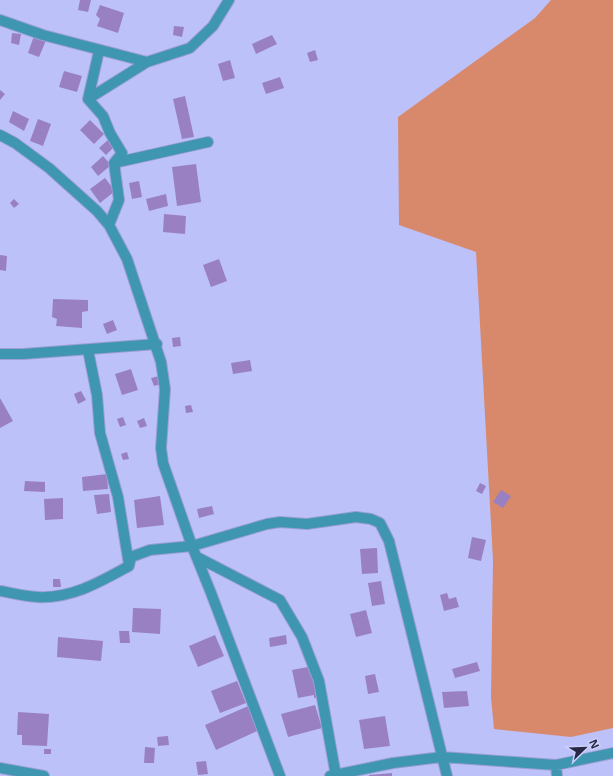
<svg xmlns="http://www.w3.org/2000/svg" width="613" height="776" font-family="'Noto Sans',sans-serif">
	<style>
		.green { fill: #d8896b }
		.building { fill: #9980c3 }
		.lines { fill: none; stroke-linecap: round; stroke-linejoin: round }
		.minor-casing { stroke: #9b9fd2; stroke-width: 12 }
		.minor { stroke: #3e96b0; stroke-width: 10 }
	</style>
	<rect width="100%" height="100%" fill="#bcc1fa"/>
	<path class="green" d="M 551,0 L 613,0 L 613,728 L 571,737 L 494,729 L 491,697 L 493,560 L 476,252 L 399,225 L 398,117 L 535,18 Z"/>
	<path class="building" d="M 80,0 L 91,0 L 88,12 L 78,10 Z
		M 100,5 L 124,13 L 118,33 L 97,26 L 100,19 L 96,15 Z
		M 174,26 L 184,27 L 182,37 L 173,35 Z
		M 12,33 L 21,34 L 19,45 L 11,43 Z
		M 35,33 L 47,38 L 39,57 L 28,53 Z
		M 272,35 L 277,44 L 256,54 L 252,44 Z
		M 315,50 L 318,60 L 310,62 L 307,53 Z
		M 230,60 L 235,78 L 223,81 L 218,64 Z
		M 64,71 L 82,76 L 77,92 L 59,87 Z
		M 280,77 L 284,88 L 266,94 L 262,83 Z
		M 0,90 L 5,94 L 0,100 Z
		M 185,96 L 194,137 L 182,139 L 173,99 Z
		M 13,111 L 29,119 L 24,131 L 9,122 Z
		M 38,119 L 51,124 L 43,146 L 30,141 Z
		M 90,120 L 104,134 L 94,144 L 80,130 Z
		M 109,139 L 115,146 L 106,155 L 99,148 Z
		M 103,156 L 111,165 L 98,176 L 91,167 Z
		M 196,164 L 201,202 L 177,206 L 172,167 Z
		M 105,178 L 115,191 L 100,203 L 90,189 Z
		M 139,181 L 142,197 L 132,199 L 129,183 Z
		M 166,194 L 168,206 L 149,211 L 146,199 Z
		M 14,199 L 19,204 L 14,208 L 10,203 Z
		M 164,214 L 186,216 L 185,234 L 163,232 Z
		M 0,255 L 7,256 L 6,271 L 0,270 Z
		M 219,259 L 227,281 L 211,287 L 203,265 Z
		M 53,299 L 88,300 L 88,311 L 82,312 L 82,328 L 56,326 L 57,319 L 52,317 Z
		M 113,320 L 117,330 L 107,334 L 103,324 Z
		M 180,337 L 181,346 L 173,347 L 172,338 Z
		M 250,360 L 252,371 L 233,374 L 231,363 Z
		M 131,369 L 138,390 L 122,395 L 115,374 Z
		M 159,376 L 161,384 L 154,386 L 151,378 Z
		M 81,391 L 86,400 L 78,404 L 74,394 Z
		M 0,398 L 13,421 L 0,428 Z
		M 191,405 L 193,412 L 186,413 L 185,406 Z
		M 123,417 L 126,425 L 120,427 L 117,419 Z
		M 144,418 L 147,426 L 140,428 L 137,421 Z
		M 127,452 L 129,459 L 123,460 L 121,454 Z
		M 107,474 L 108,489 L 83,491 L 82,477 Z
		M 25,481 L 45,482 L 45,492 L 24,491 Z
		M 480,483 L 486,486 L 482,494 L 476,491 Z
		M 501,490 L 511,496 L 503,508 L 493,502 Z
		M 109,494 L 111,512 L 97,514 L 94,495 Z
		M 160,496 L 164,525 L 137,528 L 134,500 Z
		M 63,498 L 63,519 L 45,520 L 44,499 Z
		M 212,506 L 214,514 L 199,518 L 197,509 Z
		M 472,537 L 486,540 L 481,561 L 468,558 Z
		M 377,548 L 378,573 L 362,574 L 360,549 Z
		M 53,579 L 60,579 L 61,587 L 53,587 Z
		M 381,581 L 385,604 L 372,606 L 368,583 Z
		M 447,593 L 449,599 L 456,597 L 459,607 L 444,611 L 440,595 Z
		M 133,608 L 161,609 L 160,634 L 132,632 Z
		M 366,610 L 372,633 L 356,637 L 350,614 Z
		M 119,631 L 129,631 L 130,643 L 120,643 Z
		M 215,635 L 224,656 L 198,667 L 189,646 Z
		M 286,635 L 287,644 L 270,647 L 269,638 Z
		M 58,637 L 103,641 L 101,661 L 57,657 Z
		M 477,662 L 480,671 L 455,678 L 452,669 Z
		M 313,666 L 319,697 L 314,698 L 314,695 L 298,698 L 292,670 Z
		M 375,674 L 379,692 L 368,694 L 365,676 Z
		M 237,681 L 246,703 L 220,713 L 211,691 Z
		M 467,691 L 469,706 L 444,708 L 442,692 Z
		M 255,703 L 266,727 L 216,750 L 205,725 Z
		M 315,705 L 322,728 L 288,737 L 281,714 Z
		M 18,712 L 49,714 L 47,746 L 22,745 L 22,735 L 17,735 Z
		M 385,716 L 390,746 L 364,749 L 359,720 Z
		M 168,736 L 169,745 L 158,746 L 157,737 Z
		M 145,747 L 155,748 L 154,763 L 144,763 Z
		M 44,749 L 51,749 L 51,754 L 44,754 Z
		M 206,761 L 208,774 L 198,775 L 196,762 Z
		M 392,773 L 392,776 L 369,776 L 369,775 Z"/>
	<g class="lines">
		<g class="minor-casing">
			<path id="minor" d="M 0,20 L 43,35 L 147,62 L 190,48 L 213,26 L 229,0
				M 99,51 L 88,99 L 103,116 L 110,133 L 122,153 L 114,163 L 119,200 L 109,225
				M 88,99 L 147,62
				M 0,135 L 15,143 L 49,168 L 97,211 L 109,225 L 127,259 L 161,362 L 165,389 L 161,448 L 163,463 L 192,546 L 211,593 L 280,776
				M 114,163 L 208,142
				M 88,350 L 97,395 L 100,433 L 118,497 L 129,565
				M 0,354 L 23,354 L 157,344
				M 197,557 L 280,600 L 302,637 L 319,681 L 336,776
				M 0,591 C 12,593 24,596 37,597 C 71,599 100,582 129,566 L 131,557 L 150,550 L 192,546 L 267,524 L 280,522 L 307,524 L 356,517 L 371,519 L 380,523 L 389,541 L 447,776
				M 556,765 L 557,776
				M 0,768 L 44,776
				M 330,776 L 393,763 L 442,757 L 556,765 L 613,753"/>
		</g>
		<use href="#minor" class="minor"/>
	</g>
	<g transform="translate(585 748) rotate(67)" stroke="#cbcffb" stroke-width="3" paint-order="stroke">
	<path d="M0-3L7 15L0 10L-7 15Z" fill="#272844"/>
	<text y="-6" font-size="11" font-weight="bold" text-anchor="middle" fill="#272844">N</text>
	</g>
</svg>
